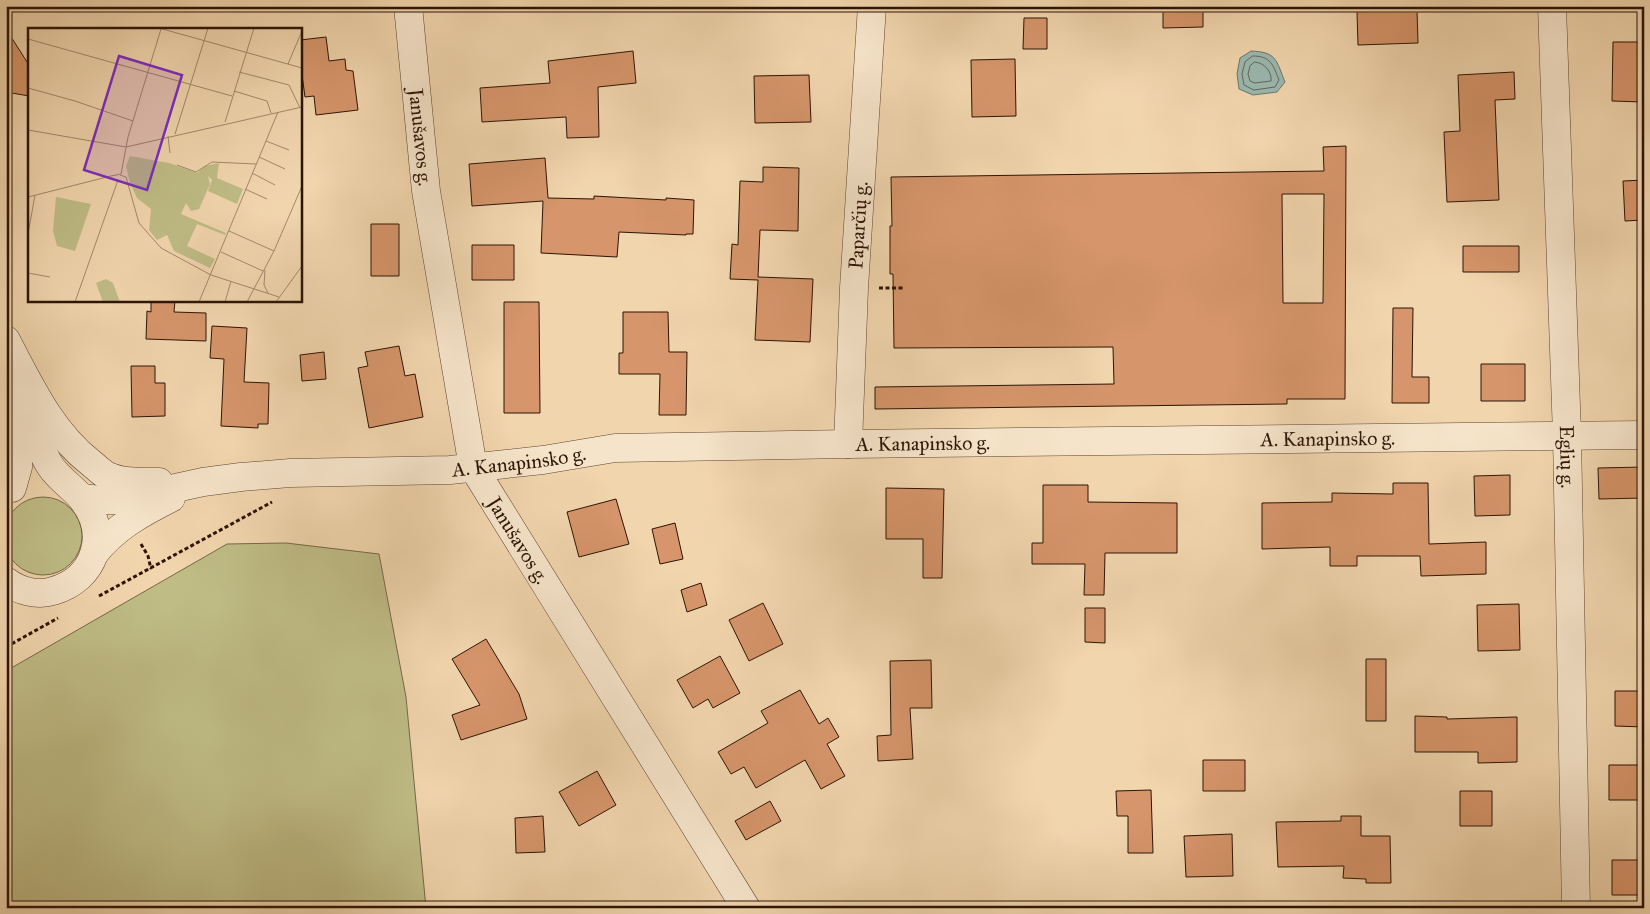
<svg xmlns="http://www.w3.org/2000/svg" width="1650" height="914" font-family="'IM FELL Great Primer',serif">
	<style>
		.green { fill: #bfbc86; stroke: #766846 }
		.water { fill: #9bb8b0; stroke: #6f766c }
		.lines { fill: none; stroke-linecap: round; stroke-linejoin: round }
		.shore { stroke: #64665b; stroke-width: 1 }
		.building { fill: #d6956a; stroke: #2d1406; fill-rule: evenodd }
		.minor-casing { stroke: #5e4430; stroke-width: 29 }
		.path { stroke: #2d1406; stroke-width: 3; stroke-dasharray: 4 2.5; stroke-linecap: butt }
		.minor { stroke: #f6e4ca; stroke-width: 28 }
		.labels { text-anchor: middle; stroke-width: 4; stroke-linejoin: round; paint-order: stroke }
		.street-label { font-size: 20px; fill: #2d1406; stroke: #f6e4ca }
		.inset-road { fill: none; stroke: #a3886a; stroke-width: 1 }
		.view { fill: #7b2cbf; fill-opacity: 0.15; stroke: #7b2cbf; stroke-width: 2.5 }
		.inset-edge { fill: none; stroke: #2d1406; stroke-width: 2.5 }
	</style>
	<rect width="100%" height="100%" fill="#f1d5ad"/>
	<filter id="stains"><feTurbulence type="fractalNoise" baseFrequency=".004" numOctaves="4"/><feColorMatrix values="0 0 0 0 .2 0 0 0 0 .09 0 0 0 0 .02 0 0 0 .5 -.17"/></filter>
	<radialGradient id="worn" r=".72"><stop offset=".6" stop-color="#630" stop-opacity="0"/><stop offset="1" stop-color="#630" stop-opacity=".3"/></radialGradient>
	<path class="green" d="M4 536a39 39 0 1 1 78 0a39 39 0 1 1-78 0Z
		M 286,543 L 379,554 L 406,697 L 426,908 L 6,908 L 6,673 L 13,667 L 227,544 Z"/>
	<path class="water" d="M 1251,51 C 1277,52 1276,60 1285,82 L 1277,92 L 1253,95 L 1239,89 L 1237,74 L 1240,58 Z"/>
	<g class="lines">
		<path class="shore" d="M 1253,56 C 1271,56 1273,65 1279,80 L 1275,87 L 1254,90 L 1244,85 L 1242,74 L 1245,62 Z
			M 1255,62 C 1265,63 1272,72 1271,81 L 1255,83 L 1250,81 L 1248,74 L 1250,66 Z"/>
	</g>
	<path class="building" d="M 1163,6 L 1203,6 L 1203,27 L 1163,28 Z
		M 1417,10 L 1418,43 L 1358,45 L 1357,12 Z
		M 1024,18 L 1047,18 L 1047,49 L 1023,49 Z
		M 6,29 L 29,65 L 29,96 L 6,92 Z
		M 326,37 L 329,61 L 345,59 L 346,70 L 353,71 L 358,110 L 316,115 L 314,96 L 305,97 L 300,60 L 300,40 Z
		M 1613,42 L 1644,42 L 1643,102 L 1612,101 Z
		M 633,51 L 636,83 L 598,87 L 599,137 L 567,138 L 566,117 L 482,122 L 480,88 L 550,83 L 548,61 Z
		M 1015,59 L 1016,116 L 972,117 L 971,60 Z
		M 1514,72 L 1515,99 L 1495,100 L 1499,200 L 1447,202 L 1444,132 L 1460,131 L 1458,75 Z
		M 809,75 L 811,122 L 755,123 L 754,76 Z
		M 1346,146 L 1345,399 L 1287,399 L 1287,404 L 875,409 L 875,387 L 1114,384 L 1113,347 L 894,348 L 893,274 L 890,274 L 890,226 L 892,226 L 891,177 L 1324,171 L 1323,147 ZM 1282,194 L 1324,194 L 1323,303 L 1283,303 Z
		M 545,158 L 548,198 L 594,199 L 594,196 L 666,200 L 666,198 L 694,200 L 693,234 L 686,234 L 686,235 L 619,232 L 617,257 L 541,253 L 543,201 L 472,206 L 469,164 Z
		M 763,167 L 799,168 L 798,231 L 760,230 L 758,277 L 813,279 L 810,342 L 755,340 L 758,280 L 730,279 L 732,244 L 738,245 L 740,181 L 763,182 Z
		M 1644,180 L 1644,220 L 1625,221 L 1623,181 Z
		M 371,224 L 399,224 L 399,276 L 371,276 Z
		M 472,245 L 514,245 L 514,280 L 472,280 Z
		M 1463,246 L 1519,246 L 1519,272 L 1463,272 Z
		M 151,300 L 175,300 L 174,312 L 206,313 L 206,341 L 146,339 L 147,311 L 151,312 Z
		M 504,302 L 539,302 L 540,413 L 504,413 Z
		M 1393,308 L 1413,308 L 1412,377 L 1429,377 L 1429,403 L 1392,403 Z
		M 623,312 L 668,312 L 669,352 L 687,352 L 686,415 L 659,415 L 660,374 L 619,374 L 619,353 L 623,353 Z
		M 212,326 L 247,328 L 244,382 L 269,383 L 268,424 L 258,424 L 258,428 L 221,426 L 224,359 L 210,358 Z
		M 399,346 L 405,376 L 415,374 L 423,417 L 369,428 L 358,368 L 368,366 L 365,352 Z
		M 324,352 L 326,379 L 302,381 L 300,355 Z
		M 1481,364 L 1525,364 L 1525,401 L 1481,401 Z
		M 131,366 L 155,366 L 155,383 L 165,383 L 165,416 L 132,417 Z
		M 1644,467 L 1644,498 L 1599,499 L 1598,468 Z
		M 1510,475 L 1510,515 L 1475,516 L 1474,476 Z
		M 1393,483 L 1428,483 L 1429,544 L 1486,542 L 1486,574 L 1421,576 L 1420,556 L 1357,556 L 1357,566 L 1330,566 L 1330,547 L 1262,549 L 1262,503 L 1332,502 L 1332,493 L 1393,494 Z
		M 1043,485 L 1088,485 L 1088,502 L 1177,503 L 1177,553 L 1105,553 L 1104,595 L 1084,595 L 1085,564 L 1032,564 L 1032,543 L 1043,543 Z
		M 886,488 L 944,489 L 942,578 L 923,578 L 923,539 L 886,539 Z
		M 616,499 L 629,544 L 579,557 L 567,512 Z
		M 675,523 L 683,559 L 660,564 L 652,529 Z
		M 701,583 L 707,605 L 687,612 L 681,590 Z
		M 763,603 L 783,644 L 749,661 L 729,620 Z
		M 1519,604 L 1520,650 L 1478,651 L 1477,605 Z
		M 1085,608 L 1105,608 L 1105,643 L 1085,642 Z
		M 486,639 L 519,694 L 527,719 L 461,740 L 452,715 L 480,705 L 452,659 Z
		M 720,656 L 740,693 L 713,708 L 708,699 L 693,708 L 677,680 Z
		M 1366,659 L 1386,659 L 1386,721 L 1366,721 Z
		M 931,660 L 932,708 L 910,708 L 913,759 L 878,761 L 877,736 L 891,735 L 890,661 Z
		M 800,690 L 819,724 L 828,718 L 839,737 L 827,744 L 845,776 L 821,789 L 805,760 L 756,788 L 744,767 L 731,774 L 718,752 L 768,723 L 761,711 Z
		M 1615,691 L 1644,691 L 1644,727 L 1615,726 Z
		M 1415,716 L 1447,717 L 1447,719 L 1517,717 L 1517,762 L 1478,763 L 1478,752 L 1415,752 Z
		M 1203,760 L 1245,760 L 1245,791 L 1203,791 Z
		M 1609,765 L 1641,765 L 1641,800 L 1609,800 Z
		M 597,771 L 616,805 L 579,826 L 559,792 Z
		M 1151,790 L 1153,853 L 1128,853 L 1128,816 L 1117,816 L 1116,791 Z
		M 1460,791 L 1492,791 L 1492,826 L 1460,826 Z
		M 770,801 L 781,821 L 746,840 L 735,821 Z
		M 543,816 L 545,852 L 516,853 L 515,818 Z
		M 1341,816 L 1361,816 L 1361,836 L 1390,836 L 1391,883 L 1366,883 L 1366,879 L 1343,878 L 1344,866 L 1278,867 L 1276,822 L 1341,821 Z
		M 1232,834 L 1233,876 L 1186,877 L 1184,836 Z
		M 1612,860 L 1644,860 L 1644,895 L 1612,895 Z"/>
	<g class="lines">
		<g class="minor-casing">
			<g id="minor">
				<path id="s1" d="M 408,6 L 426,191 L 473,467 L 746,908"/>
				<path id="s2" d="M 1552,6 L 1567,435 L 1576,908"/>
				<path d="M 6,340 C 29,384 51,432 91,463 C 96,467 101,472 106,475 C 121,483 143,482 159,482"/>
				<path id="s3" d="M 848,444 L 854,288 L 872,6"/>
				<path d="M 12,488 L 18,467 L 18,448 L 12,388"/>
				<path id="s4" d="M 82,498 L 101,500 L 121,500 L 203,482 L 241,477 L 290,473 L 450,470 L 543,460 L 615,448 L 848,444 L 1644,435"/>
				<path d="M 94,554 C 114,528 141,513 171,498"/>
				<path d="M 6,581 C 19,591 37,596 53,591 C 95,579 110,535 83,500 C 75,489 60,480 51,467 C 34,443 34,411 28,383"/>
			</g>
		</g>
		<path class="path" d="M 879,288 L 903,288
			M 141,544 L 148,556 L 151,569
			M 99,596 L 272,502
			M 6,647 L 58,618"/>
		<use href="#minor" class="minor"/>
	</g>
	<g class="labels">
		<g class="street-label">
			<text dy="7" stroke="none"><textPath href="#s1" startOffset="132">Janušavos g.</textPath></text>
			<text dy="7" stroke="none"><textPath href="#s3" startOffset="219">Paparčių g.</textPath></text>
			<text dy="7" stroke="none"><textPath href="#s4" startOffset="1250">A. Kanapinsko g.</textPath></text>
			<text dy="7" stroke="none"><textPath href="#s4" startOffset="845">A. Kanapinsko g.</textPath></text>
			<text dy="7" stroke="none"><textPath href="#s2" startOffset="451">Eglių g.</textPath></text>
			<text dy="7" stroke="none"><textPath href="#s4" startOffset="440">A. Kanapinsko g.</textPath></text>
			<text dy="7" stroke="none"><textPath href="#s1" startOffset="552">Janušavos g.</textPath></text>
		</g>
	</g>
	<g transform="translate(28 28)">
		<rect width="274" height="274" fill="#f1d5ad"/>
		<path d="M 102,128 L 141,135 L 169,145 L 177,138 L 191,135 L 189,150 L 215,161 L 209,176 L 180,163 L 184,152 L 180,148 L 182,156 L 171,181 L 163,183 L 158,175 L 153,186 L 198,205 L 197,207 L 169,196 L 159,218 L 187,231 L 182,240 L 146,223 L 139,207 L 129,212 L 121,202 L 123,181 L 109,170 L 102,155 L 98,138 ZM 28,169 L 63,176 L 47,223 L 29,218 L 25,203 ZM 78,251 L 85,255 L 92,274 L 75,274 L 68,255 Z" fill="#bfbc86"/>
		<path class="inset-road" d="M 131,0 L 274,40M 0,11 L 204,68M 260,36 L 274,3M 211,44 L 261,57 L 272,80M 0,60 L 47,73 L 105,93M 206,63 L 239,73 L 243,85M 197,94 L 226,0M 0,102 L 98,119 L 274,79M 147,106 L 180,0M 140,108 L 142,125M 238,113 L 261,122M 231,129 L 257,141M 149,137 L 168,144 L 184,134 L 228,136M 224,145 L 247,157M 92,147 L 98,149 L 111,195 L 133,220 L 183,247 L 251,269M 78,149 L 93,146 L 100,109 L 133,1M 217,161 L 239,171M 0,169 L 79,149M 201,203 L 246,223M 0,206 L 7,167M 193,224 L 235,243M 237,242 L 236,257 L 240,265M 0,245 L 22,249M 47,274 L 90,152M 171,274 L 250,84M 197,274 L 203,253M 219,274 L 246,223 L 274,158M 248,274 L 274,238"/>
		<path class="view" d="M 91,28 L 154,47 L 119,162 L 56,142 Z"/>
		<rect width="274" height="274" class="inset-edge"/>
	</g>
	<rect width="1650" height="914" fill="none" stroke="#f1d5ad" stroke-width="25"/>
	<rect x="8" y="8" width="1635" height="899" fill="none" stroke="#2d1406" stroke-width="2.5"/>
	<rect x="12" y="12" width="1625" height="889" fill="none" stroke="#2d1406"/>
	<rect width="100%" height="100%" filter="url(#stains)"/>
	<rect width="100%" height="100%" fill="url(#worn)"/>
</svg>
